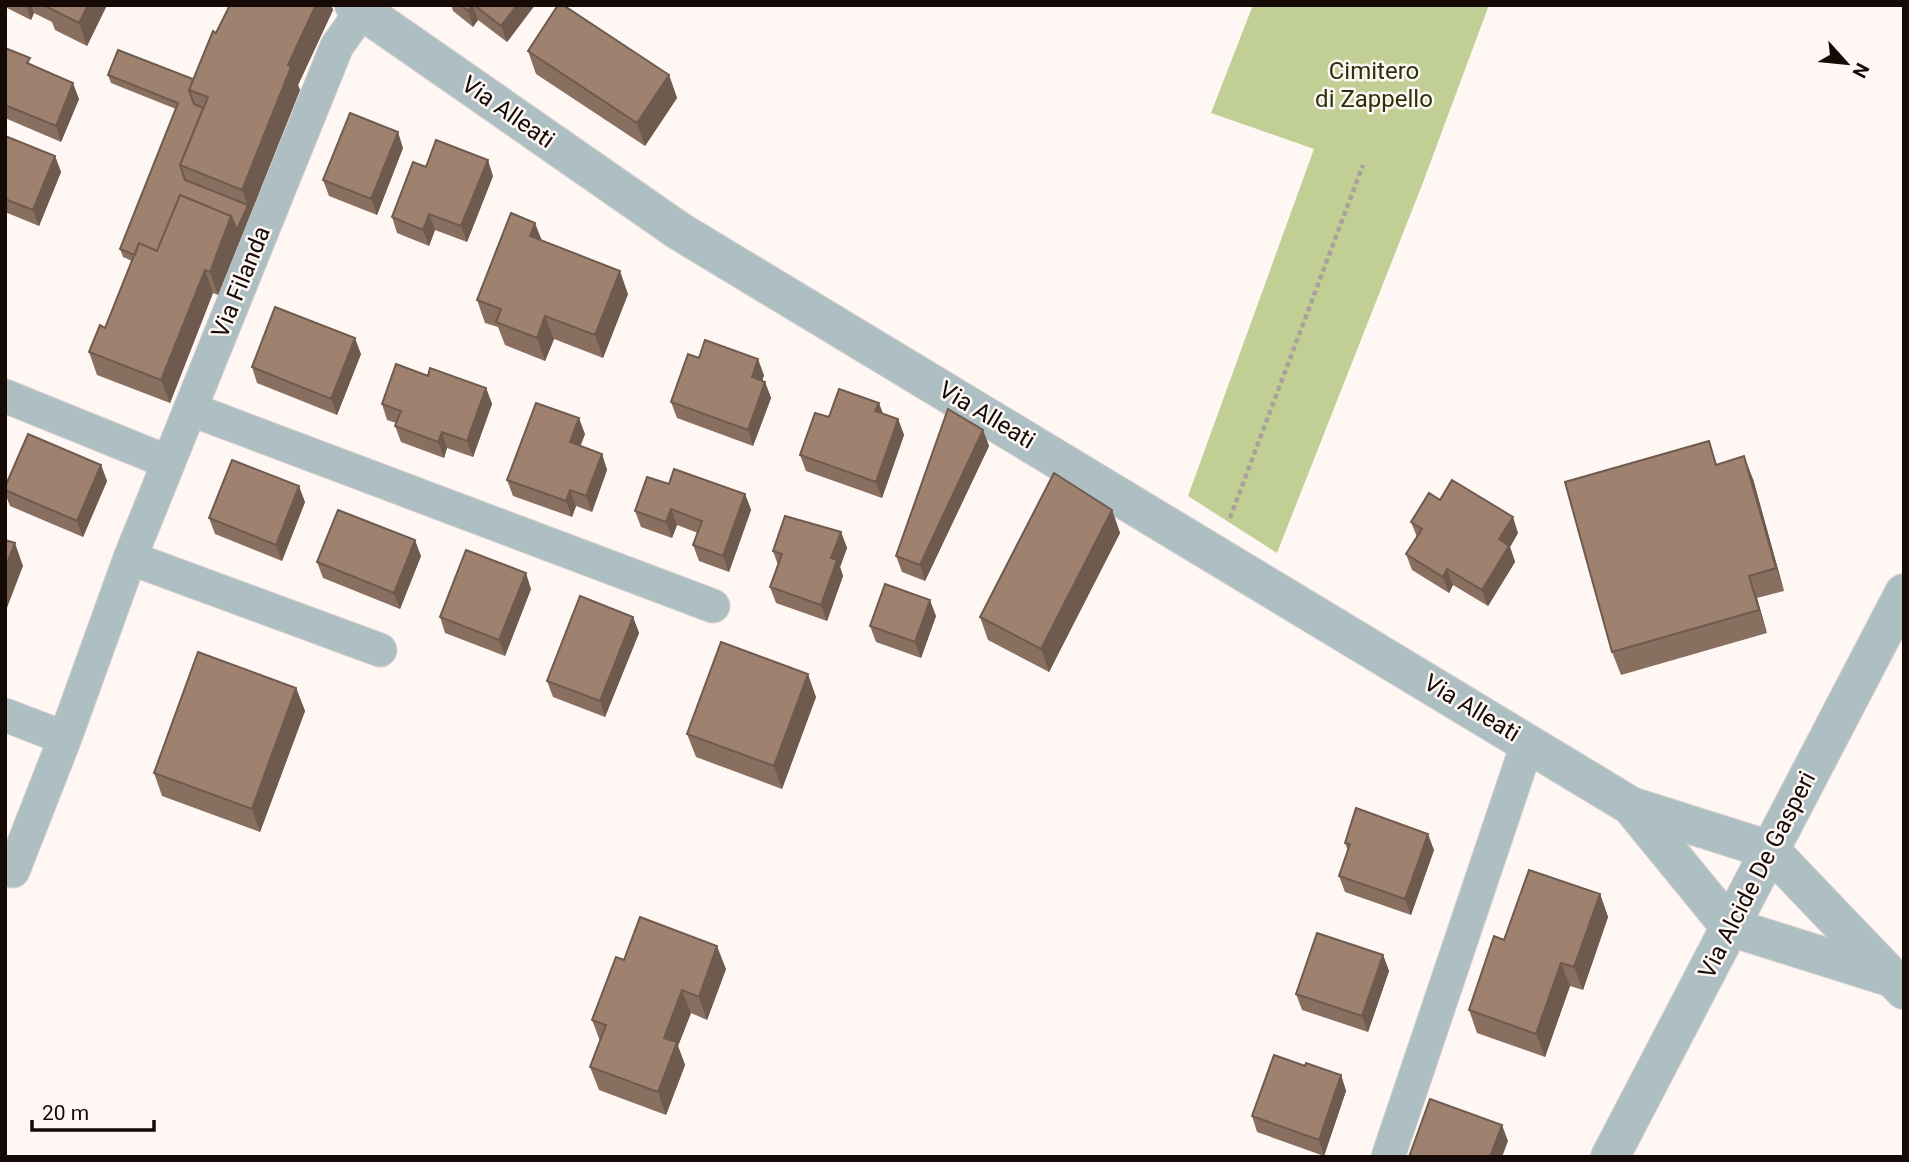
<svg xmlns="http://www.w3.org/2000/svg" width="1909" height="1162" font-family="Roboto,sans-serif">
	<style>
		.green { fill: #c2cf94 }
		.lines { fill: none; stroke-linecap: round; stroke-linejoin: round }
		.minor-casing { stroke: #d9d1cd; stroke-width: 35 }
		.tertiary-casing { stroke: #d9d1cd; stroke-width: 40 }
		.path { stroke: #aaa19d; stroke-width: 4.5; stroke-dasharray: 5 3.5; stroke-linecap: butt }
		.minor { stroke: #aebfc4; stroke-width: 33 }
		.tertiary { stroke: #aebfc4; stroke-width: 38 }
		.wall { fill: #896f60 }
		.shaded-wall { fill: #6f5a4e }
		.building { fill: #9f8170; stroke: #6f5a4e; stroke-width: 2 }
		.labels { text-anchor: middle; stroke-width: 5; stroke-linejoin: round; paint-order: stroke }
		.park-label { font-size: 24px; fill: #2b3109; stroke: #fef7f3 }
		.street-label { font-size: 24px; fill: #150a05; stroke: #fef7f3 }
	</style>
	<rect width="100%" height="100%" fill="#fef7f3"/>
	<path class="green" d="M 1253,5 L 1489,5 L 1422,185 L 1277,553 L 1188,496 L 1314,149 L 1211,113 Z"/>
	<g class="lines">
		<g class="minor-casing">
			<path id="minor" d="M 5,396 L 168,462
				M 190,409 L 713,606
				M 130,558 L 380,650
				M 5,715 L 65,738
				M 13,871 L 65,738 L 130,558 L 337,46 L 362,11
				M 1388,1157 L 1528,742"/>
		</g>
		<g class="tertiary-casing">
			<path id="tertiary" d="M 354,5 L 679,231 L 1631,806 L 1770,850 L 1904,990
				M 1631,806 L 1730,927 L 1886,976
				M 1610,1157 L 1904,593"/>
		</g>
		<path class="path" d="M 1230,518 L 1363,165"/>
		<use href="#minor" class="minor"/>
		<use href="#tertiary" class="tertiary"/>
	</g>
	<path class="wall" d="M 5,5 L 107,5 L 87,46 L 55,30 L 52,22 L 34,13 L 31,20 L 5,7 Z
		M 230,5 L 331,5 L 333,10 L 298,85 L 300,90 L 218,295 L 213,293 L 170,403 L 97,375 L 89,352 L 105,328 L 132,261 L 123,257 L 120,249 L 176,109 L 111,83 L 108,75 L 193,79 Z
		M 451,5 L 535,5 L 507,42 L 478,20 L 473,27 L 453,11 Z
		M 5,48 L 32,65 L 79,99 L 61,142 L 5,118 Z
		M 528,51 L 669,75 L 677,98 L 645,146 L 536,74 Z
		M 5,136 L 55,156 L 61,172 L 39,226 L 5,212 Z
		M 403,148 L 377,215 L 329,196 L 323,180 Z
		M 426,167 L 493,176 L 467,242 L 435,230 L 429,246 L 397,233 L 392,217 Z
		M 542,240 L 628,294 L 603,358 L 554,339 L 545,361 L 505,345 L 498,327 L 485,323 L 477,300 Z
		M 361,354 L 337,415 L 257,383 L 252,367 Z
		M 699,358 L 764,375 L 762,381 L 765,382 L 771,398 L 753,446 L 677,418 L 671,402 Z
		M 428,376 L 486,388 L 492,404 L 473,457 L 447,448 L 444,458 L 401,442 L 395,426 L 396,423 L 387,420 L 382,404 Z
		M 883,414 L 898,419 L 904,435 L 882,498 L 806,471 L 800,455 L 829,417 Z
		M 983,430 L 989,446 L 925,581 L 902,572 L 896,556 Z
		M 585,434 L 580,446 L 602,454 L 607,470 L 592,512 L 576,506 L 572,517 L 513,496 L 507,480 Z
		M 1717,464 L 1753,479 L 1784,591 L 1757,598 L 1767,633 L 1621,675 L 1612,652 Z
		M 101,465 L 107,481 L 83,537 L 10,506 L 5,493 L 5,487 Z
		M 669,484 L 745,494 L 751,510 L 729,572 L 699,561 L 693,545 L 698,533 L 677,525 L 672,538 L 641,527 L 635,511 Z
		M 1440,500 L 1518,533 L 1510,547 L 1515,562 L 1488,606 L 1453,585 L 1449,593 L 1412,570 L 1406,554 L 1417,537 L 1411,522 Z
		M 305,502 L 282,561 L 215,534 L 209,518 Z
		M 1112,510 L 1120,533 L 1049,672 L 988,640 L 980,617 Z
		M 841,532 L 847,548 L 840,567 L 843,576 L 827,621 L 776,603 L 770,587 L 778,565 L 773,551 Z
		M 421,556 L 400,609 L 323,578 L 317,562 Z
		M 531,589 L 505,656 L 445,633 L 440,617 Z
		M 936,616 L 921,658 L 876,642 L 870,626 Z
		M 633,617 L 639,633 L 605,717 L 553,697 L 547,681 Z
		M 296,688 L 305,711 L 260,832 L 162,796 L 154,773 Z
		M 816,697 L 782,789 L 696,757 L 687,734 Z
		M 1345,843 L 1434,850 L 1411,915 L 1345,892 L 1339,876 L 1348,851 Z
		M 1600,894 L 1608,917 L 1583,990 L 1570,986 L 1545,1057 L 1477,1033 L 1469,1010 L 1504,940 Z
		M 1383,955 L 1389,971 L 1368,1032 L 1302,1010 L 1296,994 Z
		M 624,960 L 726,969 L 707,1020 L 691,1013 L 678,1046 L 685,1065 L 666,1115 L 599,1090 L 590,1067 L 600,1041 L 592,1020 Z
		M 1305,1066 L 1341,1075 L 1346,1091 L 1324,1156 L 1257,1132 L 1252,1116 Z"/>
	<path class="shaded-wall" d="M 26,5 L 31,5 L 34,13 L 31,20 Z
		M 88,5 L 107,5 L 87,46 L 79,23 Z
		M 316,5 L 331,5 L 333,10 L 298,85 L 300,90 L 251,213 L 242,190 L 288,65 Z
		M 472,5 L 473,5 L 478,20 L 473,27 L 468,11 Z
		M 517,5 L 535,5 L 507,42 L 501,26 Z
		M 669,75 L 677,98 L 645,146 L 637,123 Z
		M 73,83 L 79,99 L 61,142 L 56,126 Z
		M 398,132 L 403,148 L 377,215 L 371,199 Z
		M 55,156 L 61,172 L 39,226 L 33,210 Z
		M 488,160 L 493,176 L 467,242 L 461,226 Z
		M 248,205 L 251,213 L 218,295 L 210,272 L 231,216 Z
		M 429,214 L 435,230 L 429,246 L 423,230 Z
		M 535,223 L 544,246 L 530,236 Z
		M 205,270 L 213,293 L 170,403 L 161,380 Z
		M 620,271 L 628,294 L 603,358 L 595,335 Z
		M 545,316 L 554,339 L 545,361 L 537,338 Z
		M 355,338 L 361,354 L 337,415 L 331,399 Z
		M 758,359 L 764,375 L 758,393 L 752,377 Z
		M 765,382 L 771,398 L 753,446 L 748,430 Z
		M 486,388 L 492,404 L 473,457 L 467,441 Z
		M 879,403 L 885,419 L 875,411 Z
		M 579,418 L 585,434 L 576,458 L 570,442 Z
		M 898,419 L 904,435 L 882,498 L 876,482 Z
		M 983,430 L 989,446 L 925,581 L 920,565 Z
		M 442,432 L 447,448 L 444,458 L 438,442 Z
		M 602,454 L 607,470 L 592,512 L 586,496 Z
		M 1744,456 L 1753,479 L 1784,591 L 1776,568 Z
		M 101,465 L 107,481 L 83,537 L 77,521 Z
		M 299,486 L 305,502 L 282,561 L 276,545 Z
		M 570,490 L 576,506 L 572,517 L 566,501 Z
		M 745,494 L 751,510 L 729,572 L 723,556 Z
		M 671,509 L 677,525 L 672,538 L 666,522 Z
		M 1112,510 L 1120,533 L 1049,672 L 1041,649 Z
		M 1513,517 L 1518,533 L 1510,547 L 1515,562 L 1488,606 L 1482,590 L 1499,539 Z
		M 841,532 L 847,548 L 840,567 L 843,576 L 827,621 L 821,605 L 831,558 Z
		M 415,540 L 421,556 L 400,609 L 394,593 Z
		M 15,543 L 23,566 L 5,613 L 5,568 Z
		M 1447,569 L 1453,585 L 1449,593 L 1443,577 Z
		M 526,573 L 531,589 L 505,656 L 499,640 Z
		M 1749,576 L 1757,598 L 1767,633 L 1759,610 Z
		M 930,600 L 936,616 L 921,658 L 915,642 Z
		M 633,617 L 639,633 L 605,717 L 600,701 Z
		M 808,674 L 816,697 L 782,789 L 774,766 Z
		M 296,688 L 305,711 L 260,832 L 252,809 Z
		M 1428,834 L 1434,850 L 1411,915 L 1405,899 Z
		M 1600,894 L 1608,917 L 1583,990 L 1574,967 Z
		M 717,946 L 726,969 L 707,1020 L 699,997 Z
		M 1383,955 L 1389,971 L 1368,1032 L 1362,1016 Z
		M 1561,963 L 1570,986 L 1545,1057 L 1536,1034 Z
		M 682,990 L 691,1013 L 678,1046 L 685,1065 L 666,1115 L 658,1092 L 664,1038 Z
		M 1341,1075 L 1346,1091 L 1324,1156 L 1319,1140 Z
		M 1502,1125 L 1508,1141 L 1502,1157 L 1490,1157 Z"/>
	<path class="building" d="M 48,5 L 88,5 L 79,23 L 47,7 Z
		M 230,5 L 316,5 L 288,65 L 291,67 L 242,190 L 180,165 L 208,97 L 189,90 L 213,31 L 216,33 Z
		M 461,5 L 472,5 L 468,11 Z
		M 474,5 L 517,5 L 501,26 Z
		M 558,5 L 563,5 L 669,75 L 637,123 L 528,51 Z
		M 5,48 L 30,58 L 27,63 L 73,83 L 56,126 L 5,105 Z
		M 118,50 L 193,79 L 189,90 L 194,104 L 203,108 L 180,165 L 185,180 L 248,205 L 237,230 L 231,216 L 180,195 L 157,251 L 139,243 L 135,255 L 120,249 L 178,103 L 108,75 Z
		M 350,113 L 398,132 L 371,199 L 323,180 Z
		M 5,136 L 55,156 L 33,210 L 5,199 Z
		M 436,140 L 488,160 L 461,226 L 429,214 L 423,230 L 392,217 L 413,162 L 426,167 Z
		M 180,195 L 231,216 L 210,272 L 205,270 L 161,380 L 89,352 L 100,325 L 105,328 L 139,243 L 157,251 Z
		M 511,213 L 535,223 L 530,236 L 620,271 L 595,335 L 545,316 L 537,338 L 496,322 L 501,309 L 477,300 Z
		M 275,307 L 355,338 L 331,399 L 252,367 Z
		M 705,340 L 758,359 L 752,377 L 765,382 L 748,430 L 671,402 L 688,354 L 699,358 Z
		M 396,364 L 428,376 L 430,368 L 486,388 L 467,441 L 442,432 L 438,442 L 395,426 L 401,411 L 382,404 Z
		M 839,389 L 879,403 L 875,411 L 898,419 L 876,482 L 800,455 L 815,413 L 829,417 Z
		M 536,403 L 579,418 L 570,442 L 602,454 L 586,496 L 570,490 L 566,501 L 507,480 Z
		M 948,409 L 983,430 L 920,565 L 896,556 Z
		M 28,434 L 101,465 L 77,521 L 5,490 L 5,487 Z
		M 1709,441 L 1716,465 L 1744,456 L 1776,568 L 1749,576 L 1759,610 L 1612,652 L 1565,482 Z
		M 232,460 L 299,486 L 276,545 L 209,518 Z
		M 674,469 L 745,494 L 723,556 L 693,545 L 702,521 L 671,509 L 666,522 L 635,511 L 647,477 L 669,484 Z
		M 1054,473 L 1112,510 L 1041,649 L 980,617 Z
		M 1452,480 L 1513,517 L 1499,539 L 1509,546 L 1482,590 L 1447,569 L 1443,577 L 1406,554 L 1422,529 L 1411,522 L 1429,493 L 1440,500 Z
		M 338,510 L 415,540 L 394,593 L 317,562 Z
		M 785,516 L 841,532 L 831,558 L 837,560 L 821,605 L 770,587 L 782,554 L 773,551 Z
		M 5,540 L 15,543 L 5,568 Z
		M 466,550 L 526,573 L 499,640 L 440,617 Z
		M 885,584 L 930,600 L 915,642 L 870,626 Z
		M 580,596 L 633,617 L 600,701 L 547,681 Z
		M 721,642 L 808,674 L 774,766 L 687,734 Z
		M 198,652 L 296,688 L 252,809 L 154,773 Z
		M 1356,808 L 1428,834 L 1405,899 L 1339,876 L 1350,844 L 1345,843 Z
		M 1529,870 L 1600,894 L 1574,967 L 1561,963 L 1536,1034 L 1469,1010 L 1494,936 L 1504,940 Z
		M 640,917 L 717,946 L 699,997 L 682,990 L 664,1038 L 677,1042 L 658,1092 L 590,1067 L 606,1025 L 592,1020 L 616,957 L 624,960 Z
		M 1317,933 L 1383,955 L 1362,1016 L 1296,994 Z
		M 1274,1055 L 1305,1066 L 1306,1063 L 1341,1075 L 1319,1140 L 1252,1116 Z
		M 1430,1099 L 1502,1125 L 1490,1157 L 1409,1157 Z"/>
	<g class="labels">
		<g class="park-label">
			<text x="1374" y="79">Cimitero<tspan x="1374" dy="28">di Zappello</tspan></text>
		</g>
		<g class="street-label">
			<text transform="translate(508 112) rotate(35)" y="8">Via Alleati</text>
			<text transform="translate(241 282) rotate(-68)" y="8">Via Filanda</text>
			<text transform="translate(987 415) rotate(31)" y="8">Via Alleati</text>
			<text transform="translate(1472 708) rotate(31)" y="8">Via Alleati</text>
			<text transform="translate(1757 875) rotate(-63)" y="8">Via Alcide De Gasperi</text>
		</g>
	</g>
	<rect width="1909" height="1162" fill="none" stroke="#150a05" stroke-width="14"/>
	<g transform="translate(1846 63) rotate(117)" stroke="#fef7f3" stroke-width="5" paint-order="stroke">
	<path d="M0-5L12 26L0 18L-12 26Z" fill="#150a05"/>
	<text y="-10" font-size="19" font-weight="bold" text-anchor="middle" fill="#150a05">N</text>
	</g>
	<path d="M32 1120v10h122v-10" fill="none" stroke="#150a05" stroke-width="3.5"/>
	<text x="42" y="1120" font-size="21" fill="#150a05" stroke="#fef7f3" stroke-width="5" paint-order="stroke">20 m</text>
</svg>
